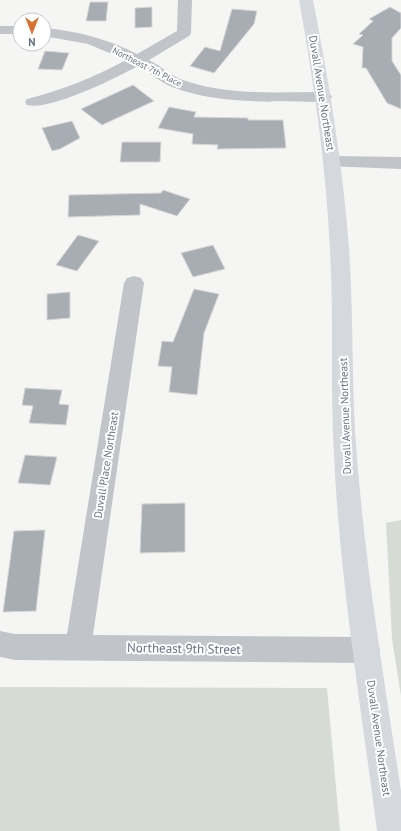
<svg xmlns="http://www.w3.org/2000/svg" width="401" height="831" font-family="'PT Sans',sans-serif">
	<style>
		.green { fill: #d6dcd4 }
		.building { fill: #a8adb4; stroke: #d7d7d5 }
		.lines { fill: none; stroke-linecap: round; stroke-linejoin: round }
		.minor { fill: #c1c4c8; fill-rule: evenodd }
		.secondary { fill: #d5d8dc; fill-rule: evenodd }
		.labels { text-anchor: middle; stroke-width: 4; stroke-linejoin: round; paint-order: stroke }
		.far-street-label { font-size: 9px; fill: #677282; stroke: #fff }
		.street-label { font-size: 11px; fill: #677282; stroke: #fff }
		.near-street-label { font-size: 13px; fill: #677282; stroke: #fff }
	</style>
	<rect width="100%" height="100%" fill="#f5f6f3"/>
	<path class="green" d="M 401,520 L 401,696 L 392,639 L 386,523 Z
		M 0,687 L 327,688 L 340,831 L 0,831 Z"/>
	<path class="building" d="M 90,2 L 108,2 L 106,21 L 86,21 Z
		M 152,7 L 152,27 L 135,28 L 135,8 Z
		M 390,7 L 401,13 L 401,28 L 392,38 L 392,61 L 401,75 L 401,109 L 387,103 L 366,68 L 362,68 L 363,47 L 353,44 L 363,35 L 359,34 L 373,21 L 369,19 Z
		M 232,9 L 257,11 L 254,24 L 214,73 L 190,66 L 205,47 L 220,51 Z
		M 45,51 L 69,53 L 62,70 L 38,69 Z
		M 133,85 L 154,101 L 102,125 L 81,109 Z
		M 169,107 L 196,112 L 194,117 L 248,118 L 248,120 L 283,120 L 286,148 L 217,149 L 218,145 L 192,144 L 193,134 L 158,128 Z
		M 72,121 L 80,138 L 60,149 L 52,151 L 42,128 Z
		M 122,142 L 161,142 L 160,162 L 120,162 Z
		M 163,190 L 190,199 L 177,216 L 140,204 L 140,215 L 68,217 L 69,195 L 161,193 Z
		M 78,235 L 99,241 L 77,271 L 56,265 Z
		M 213,245 L 225,269 L 193,277 L 181,253 Z
		M 194,289 L 219,294 L 204,333 L 197,395 L 169,392 L 172,367 L 158,366 L 162,341 L 173,342 Z
		M 70,292 L 70,318 L 47,320 L 47,294 Z
		M 25,388 L 62,390 L 59,404 L 69,405 L 66,425 L 29,423 L 33,406 L 22,405 Z
		M 25,455 L 57,457 L 50,485 L 18,483 Z
		M 185,503 L 185,552 L 140,553 L 142,504 Z
		M 45,530 L 36,611 L 3,612 L 14,531 Z"/>
	<g class="lines">
		<path class="minor" d="M 178,0 L 192,0 L 191,33 L 189,36 L 149,60 C 161,66 171,76 183,80 C 227,96 279,92 324,92 L 330,94 L 332,97 L 330,100 L 324,102 C 274,101 219,105 172,87 C 160,82 149,72 138,66 C 116,78 50,111 27,105 L 25,102 L 27,99 C 62,90 95,77 126,60 L 88,44 L 44,36 L 44,28 C 77,31 108,39 137,54 L 177,31 Z
			M 0,26 L 20,26 L 20,34 L 0,34 Z
			M 333,156 L 401,157 L 401,169 L 327,166 L 324,162 L 327,158 Z
			M 134,276 L 141,278 L 144,283 L 93,635 L 367,637 L 376,641 L 380,650 L 376,659 L 367,663 L 15,660 L 0,657 L 0,631 L 15,634 L 67,634 L 124,283 L 127,278 Z"/>
		<path class="secondary" d="M 299,0 L 313,0 C 329,83 343,165 349,249 C 354,319 351,389 357,458 C 366,570 384,680 401,791 L 401,831 L 377,831 C 361,706 340,581 334,456 C 330,387 334,318 330,250 C 326,165 314,83 299,0 Z"/>
	</g>
	<g class="labels">
		<g class="far-street-label">
			<text transform="translate(147 67) rotate(27)" y="3">Northeast 7th Place</text>
		</g>
		<g class="street-label">
			<text transform="translate(322 93) rotate(81)" y="4">Duvall Avenue Northeast</text>
			<text transform="translate(345 416) rotate(-92)" y="4">Duvall Avenue Northeast</text>
			<text transform="translate(106 465) rotate(-81)" y="4">Duvall Place Northeast</text>
			<text transform="translate(379 738) rotate(82)" y="4">Duvall Avenue Northeast</text>
		</g>
		<g class="near-street-label">
			<text transform="translate(184 648) rotate(1)" y="5">Northeast 9th Street</text>
		</g>
	</g>
	<g transform="translate(32 32) rotate(180)"><circle r="19" fill="#ffffff" stroke="#c2c7cd"/>
	<path d="M0-3L7 15L0 10L-7 15Z" fill="#d67232"/>
	<text y="-6" font-size="11" font-weight="bold" text-anchor="middle" fill="#677282">N</text>
	</g>
</svg>
